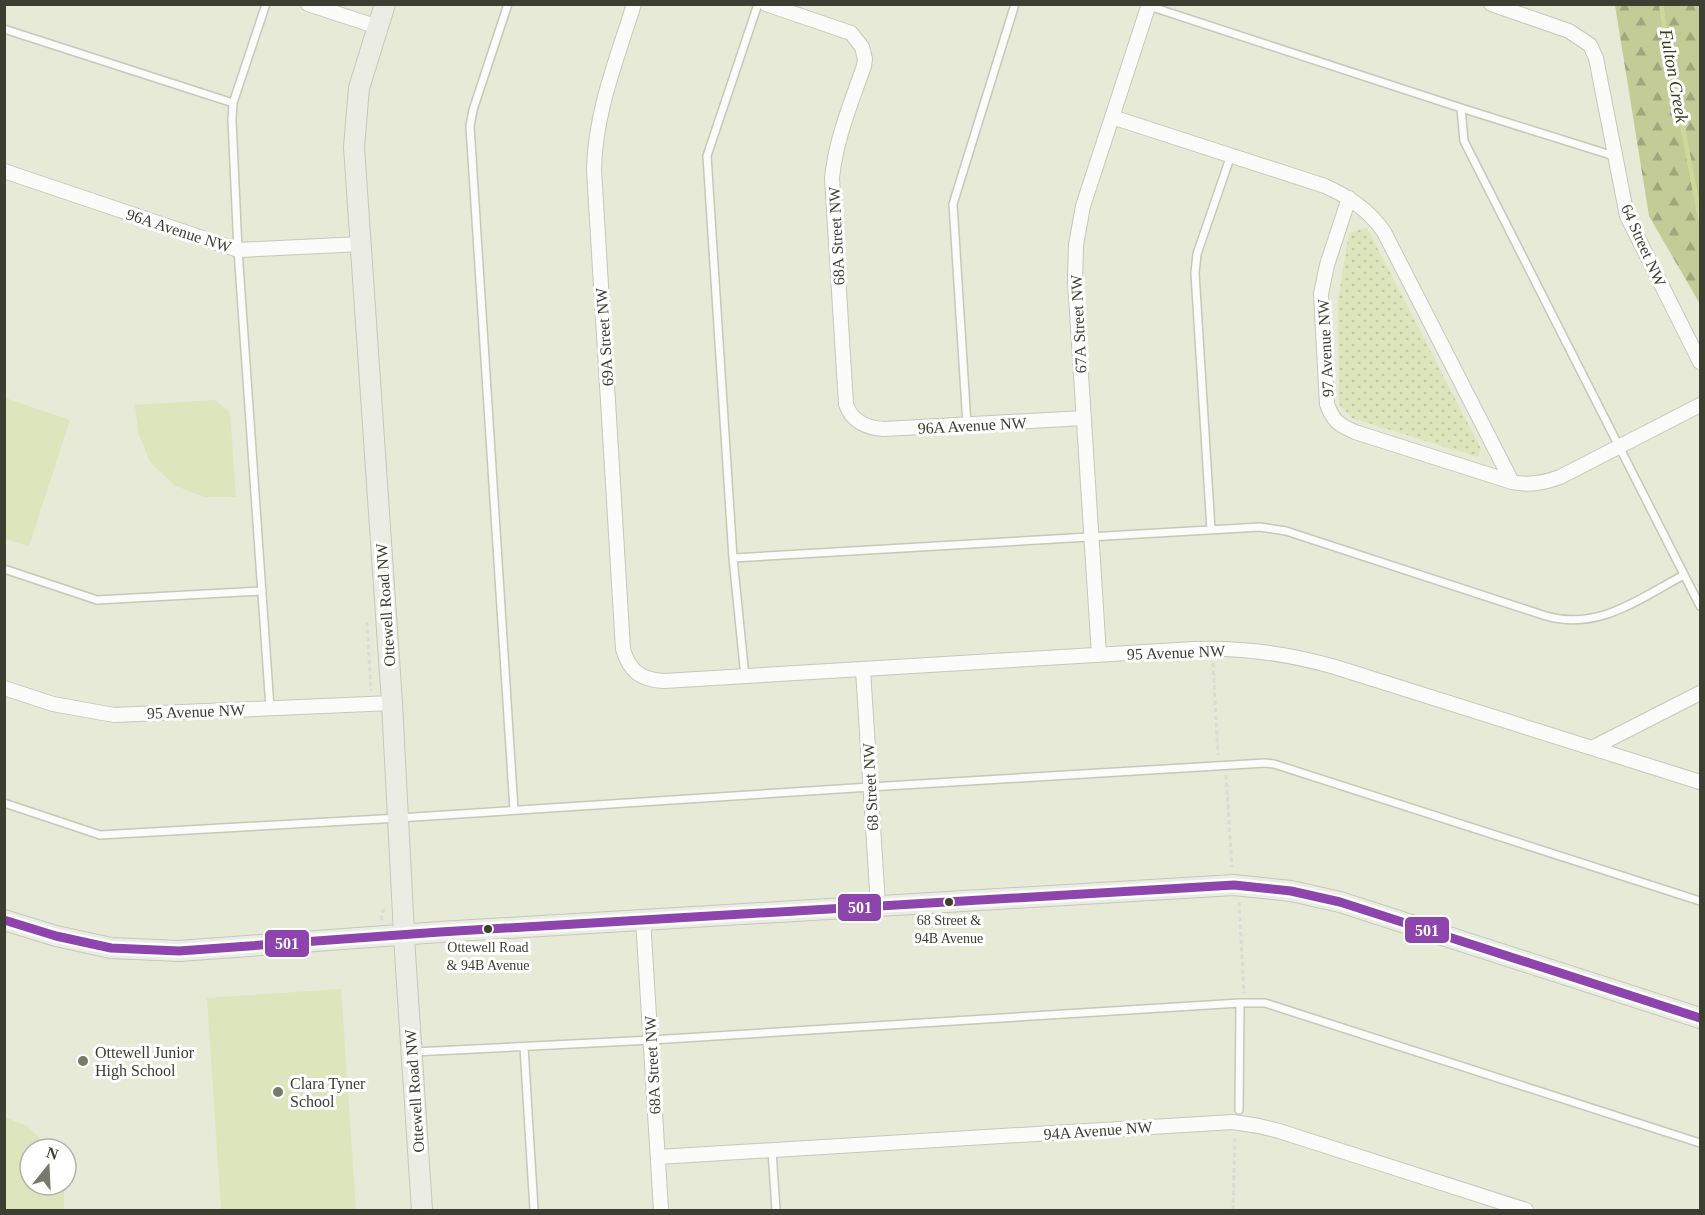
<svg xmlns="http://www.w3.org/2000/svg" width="1705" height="1215" font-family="'Times New Roman',serif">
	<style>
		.green { fill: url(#green-dots) }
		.forest { fill: url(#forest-firs) }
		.pitch { fill: #dde5bc }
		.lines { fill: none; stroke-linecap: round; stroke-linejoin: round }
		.stream { stroke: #ced89a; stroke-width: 4.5 }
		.lane-casing { stroke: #c5c8ba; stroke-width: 10 }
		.street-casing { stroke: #c5c8ba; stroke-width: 16 }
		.secondary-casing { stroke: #c5c8ba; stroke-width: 22 }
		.path { stroke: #dbdcd6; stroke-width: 3; stroke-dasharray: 4.5 3; stroke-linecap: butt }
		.lane { stroke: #fbfcf9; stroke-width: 7 }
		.street { stroke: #fbfcf9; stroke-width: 14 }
		.secondary { stroke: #ebede5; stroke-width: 20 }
		.bus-1-casing { stroke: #fff; stroke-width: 14 }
		.bus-1 { stroke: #8e44ad; stroke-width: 9 }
		.bus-dot { fill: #3b3e30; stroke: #fff; stroke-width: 2 }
		.poi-dot { fill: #777a6a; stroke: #fff; stroke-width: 2 }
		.labels { text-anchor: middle; stroke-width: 6; stroke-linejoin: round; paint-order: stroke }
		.bus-label { font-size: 14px; fill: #3b3e30; stroke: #fff }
		.street-label { font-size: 16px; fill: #3b3e30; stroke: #fff }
		.poi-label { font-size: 16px; fill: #3b3e30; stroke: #fff; text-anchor: start }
		.water-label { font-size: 18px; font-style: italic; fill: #373c19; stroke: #fff }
		.line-badge { stroke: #fff; stroke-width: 2 }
		.badge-label { font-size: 16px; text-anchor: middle; font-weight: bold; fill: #fff }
	</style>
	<defs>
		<pattern id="green-dots" width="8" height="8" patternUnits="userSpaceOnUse" patternTransform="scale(1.5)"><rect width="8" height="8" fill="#dde5bc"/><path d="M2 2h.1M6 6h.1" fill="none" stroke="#bfc6a2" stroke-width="1.8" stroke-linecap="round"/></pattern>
		<pattern id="forest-firs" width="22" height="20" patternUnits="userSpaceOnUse" patternTransform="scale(1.5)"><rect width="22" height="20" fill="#c3cc97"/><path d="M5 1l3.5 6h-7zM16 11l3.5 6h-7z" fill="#a0a77c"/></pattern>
	</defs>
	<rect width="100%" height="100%" fill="#e6ead7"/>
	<path class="green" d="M 1367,228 L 1481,449 L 1478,457 L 1352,418 L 1339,404 L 1338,301 L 1349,233 Z"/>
	<path class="forest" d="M 1615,5 L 1700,5 L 1700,304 L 1649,216 Z"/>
	<path class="pitch" d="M 5,398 L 70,420 L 29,546 L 5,539 Z
		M 215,400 L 230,413 L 236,497 L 204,497 L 174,485 L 150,462 L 138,432 L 135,405 Z
		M 341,989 L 356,1210 L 221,1210 L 207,998 Z
		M 4,1117 L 27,1126 L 51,1148 L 30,1149 L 30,1185 L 64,1185 L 64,1210 L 5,1210 Z"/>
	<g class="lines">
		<path class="stream" d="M 1661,4 L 1668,49 L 1700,218"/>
		<g class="lane-casing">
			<path id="lane" d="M 266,4 L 233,103 L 232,120 L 238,250 L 270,708
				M 508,4 L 473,110 L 470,126 L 514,810
				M 1149,6 L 1461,108 L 1614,156
				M 4,29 L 233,103
				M 1461,108 L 1464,141 L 1700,606
				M 967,425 L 953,204 L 1015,4
				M 1211,530 L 1195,273 L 1197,254 L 1231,155
				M 733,558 L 1260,527 L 1286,531 L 1546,616 C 1599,631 1638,599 1684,575
				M 4,569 L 97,600 L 262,591
				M 745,677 L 733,558 L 707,156 L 758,4
				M 4,803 L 100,835 L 399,818 L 870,787 L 1265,763 L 1274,764 L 1700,901
				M 524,1047 L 534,1210
				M 414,1052 L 651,1040 L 1240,1003 L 1265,1003 L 1700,1143
				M 1239,1110 L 1240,1003
				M 772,1150 L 776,1210"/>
		</g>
		<g class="street-casing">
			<path id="street" d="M 308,4 L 378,27
				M 634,4 C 617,59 595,112 594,170 L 623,649 C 629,671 641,680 664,681 L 1194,649 C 1242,647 1289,654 1335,667 L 1700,782
				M 766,4 L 851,33 L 862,47 L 865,59 L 864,66 C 851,103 836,139 832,178 L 846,404 C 851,421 867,428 884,429 L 1084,418
				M 1491,4 L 1569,31 L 1590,45 L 1596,58 L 1627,216 L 1700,362
				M 1112,117 L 1325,186 C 1349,197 1369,210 1384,232 L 1512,482 C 1529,486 1544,483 1560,477 L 1700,405
				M 4,171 L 238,250 L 361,244
				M 1349,198 L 1327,265 L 1321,294 L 1327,404 C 1333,421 1339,425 1355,432 L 1512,482
				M 1099,655 L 1075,281 L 1076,245 L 1083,206 L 1149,4
				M 863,670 L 878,905
				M 4,688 L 53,704 L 114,715 L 392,703
				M 1592,748 L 1700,693
				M 643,919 L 661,1210
				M 658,1157 L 1233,1122 L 1259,1126 L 1279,1131 L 1526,1210"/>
		</g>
		<g class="secondary-casing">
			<path id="secondary" d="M 385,4 L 359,88 L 354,147 L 392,703 L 405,953 L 422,1210
				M 4,920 L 56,936 L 111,948 L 179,951 L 440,932 L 1234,885 L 1291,891 L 1340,902 L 1700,1018"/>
		</g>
		<path class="path" d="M 367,622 L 371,691
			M 1213,663 L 1218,755
			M 1226,775 L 1232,867
			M 1239,902 L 1244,994
			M 382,920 L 381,915 L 385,907
			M 1233,1210 L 1235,1136"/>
		<use href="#lane" class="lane"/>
		<use href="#street" class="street"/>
		<use href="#secondary" class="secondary"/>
		<g class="bus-1-casing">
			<path id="bus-1" d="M 4,920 L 56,936 L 111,948 L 179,951 L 440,932 L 1234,885 L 1291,891 L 1340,902 L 1700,1018"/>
		</g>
		<use href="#bus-1" class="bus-1"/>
	</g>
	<g class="bus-dot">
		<circle cx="949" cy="902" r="5"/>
		<circle cx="488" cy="929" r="5"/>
	</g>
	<g class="poi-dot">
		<circle cx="83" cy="1061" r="6"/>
		<circle cx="278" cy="1092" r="6"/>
	</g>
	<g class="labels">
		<g class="bus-label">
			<text x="949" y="925">68 Street &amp;<tspan x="949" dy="18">94B Avenue</tspan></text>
			<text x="488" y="952">Ottewell Road<tspan x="488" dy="18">&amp; 94B Avenue</tspan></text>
		</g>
		<g class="street-label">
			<text transform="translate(179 230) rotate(18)" y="6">96A Avenue NW</text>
			<text transform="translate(836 236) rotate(-93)" y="6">68A Street NW</text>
			<text transform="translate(1644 245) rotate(66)" y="6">64 Street NW</text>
			<text transform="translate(1078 324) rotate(-93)" y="6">67A Street NW</text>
			<text transform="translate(604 337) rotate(-94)" y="6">69A Street NW</text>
			<text transform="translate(1325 348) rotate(-93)" y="6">97 Avenue NW</text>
			<text transform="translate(972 425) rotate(-3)" y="6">96A Avenue NW</text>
			<text transform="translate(385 605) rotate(-94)" y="6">Ottewell Road NW</text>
			<text transform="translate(1176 652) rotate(-2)" y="6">95 Avenue NW</text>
			<text transform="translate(196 711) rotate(-2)" y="6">95 Avenue NW</text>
			<text transform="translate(870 787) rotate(-93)" y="6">68 Street NW</text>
			<text transform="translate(652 1065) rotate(-93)" y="6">68A Street NW</text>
			<text transform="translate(414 1091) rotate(-94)" y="6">Ottewell Road NW</text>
			<text transform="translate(1098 1130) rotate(-4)" y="6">94A Avenue NW</text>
		</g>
		<g class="poi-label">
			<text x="95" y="1058">Ottewell Junior<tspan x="95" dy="18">High School</tspan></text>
			<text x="290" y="1089">Clara Tyner<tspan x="290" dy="18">School</tspan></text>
		</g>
		<g class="water-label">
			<text transform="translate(1674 76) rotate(80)" y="6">Fulton Creek</text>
		</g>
	</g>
	<g class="line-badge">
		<rect x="837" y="893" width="45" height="29" rx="6" fill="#8e44ad"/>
		<rect x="1404" y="916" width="46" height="28" rx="6" fill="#8e44ad"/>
		<rect x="264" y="929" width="46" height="29" rx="6" fill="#8e44ad"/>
	</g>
	<g class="badge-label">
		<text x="860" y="913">501</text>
		<text x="1427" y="936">501</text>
		<text x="287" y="949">501</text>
	</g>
	<rect width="1705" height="1215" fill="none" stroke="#3b3e30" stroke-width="12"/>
	<g transform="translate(48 1167) rotate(18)"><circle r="28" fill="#ffffff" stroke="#b1b2ac" stroke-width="1.5"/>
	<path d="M0-4.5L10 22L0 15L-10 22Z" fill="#777a6a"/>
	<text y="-9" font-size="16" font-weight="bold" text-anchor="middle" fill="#3b3e30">N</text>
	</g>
</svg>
